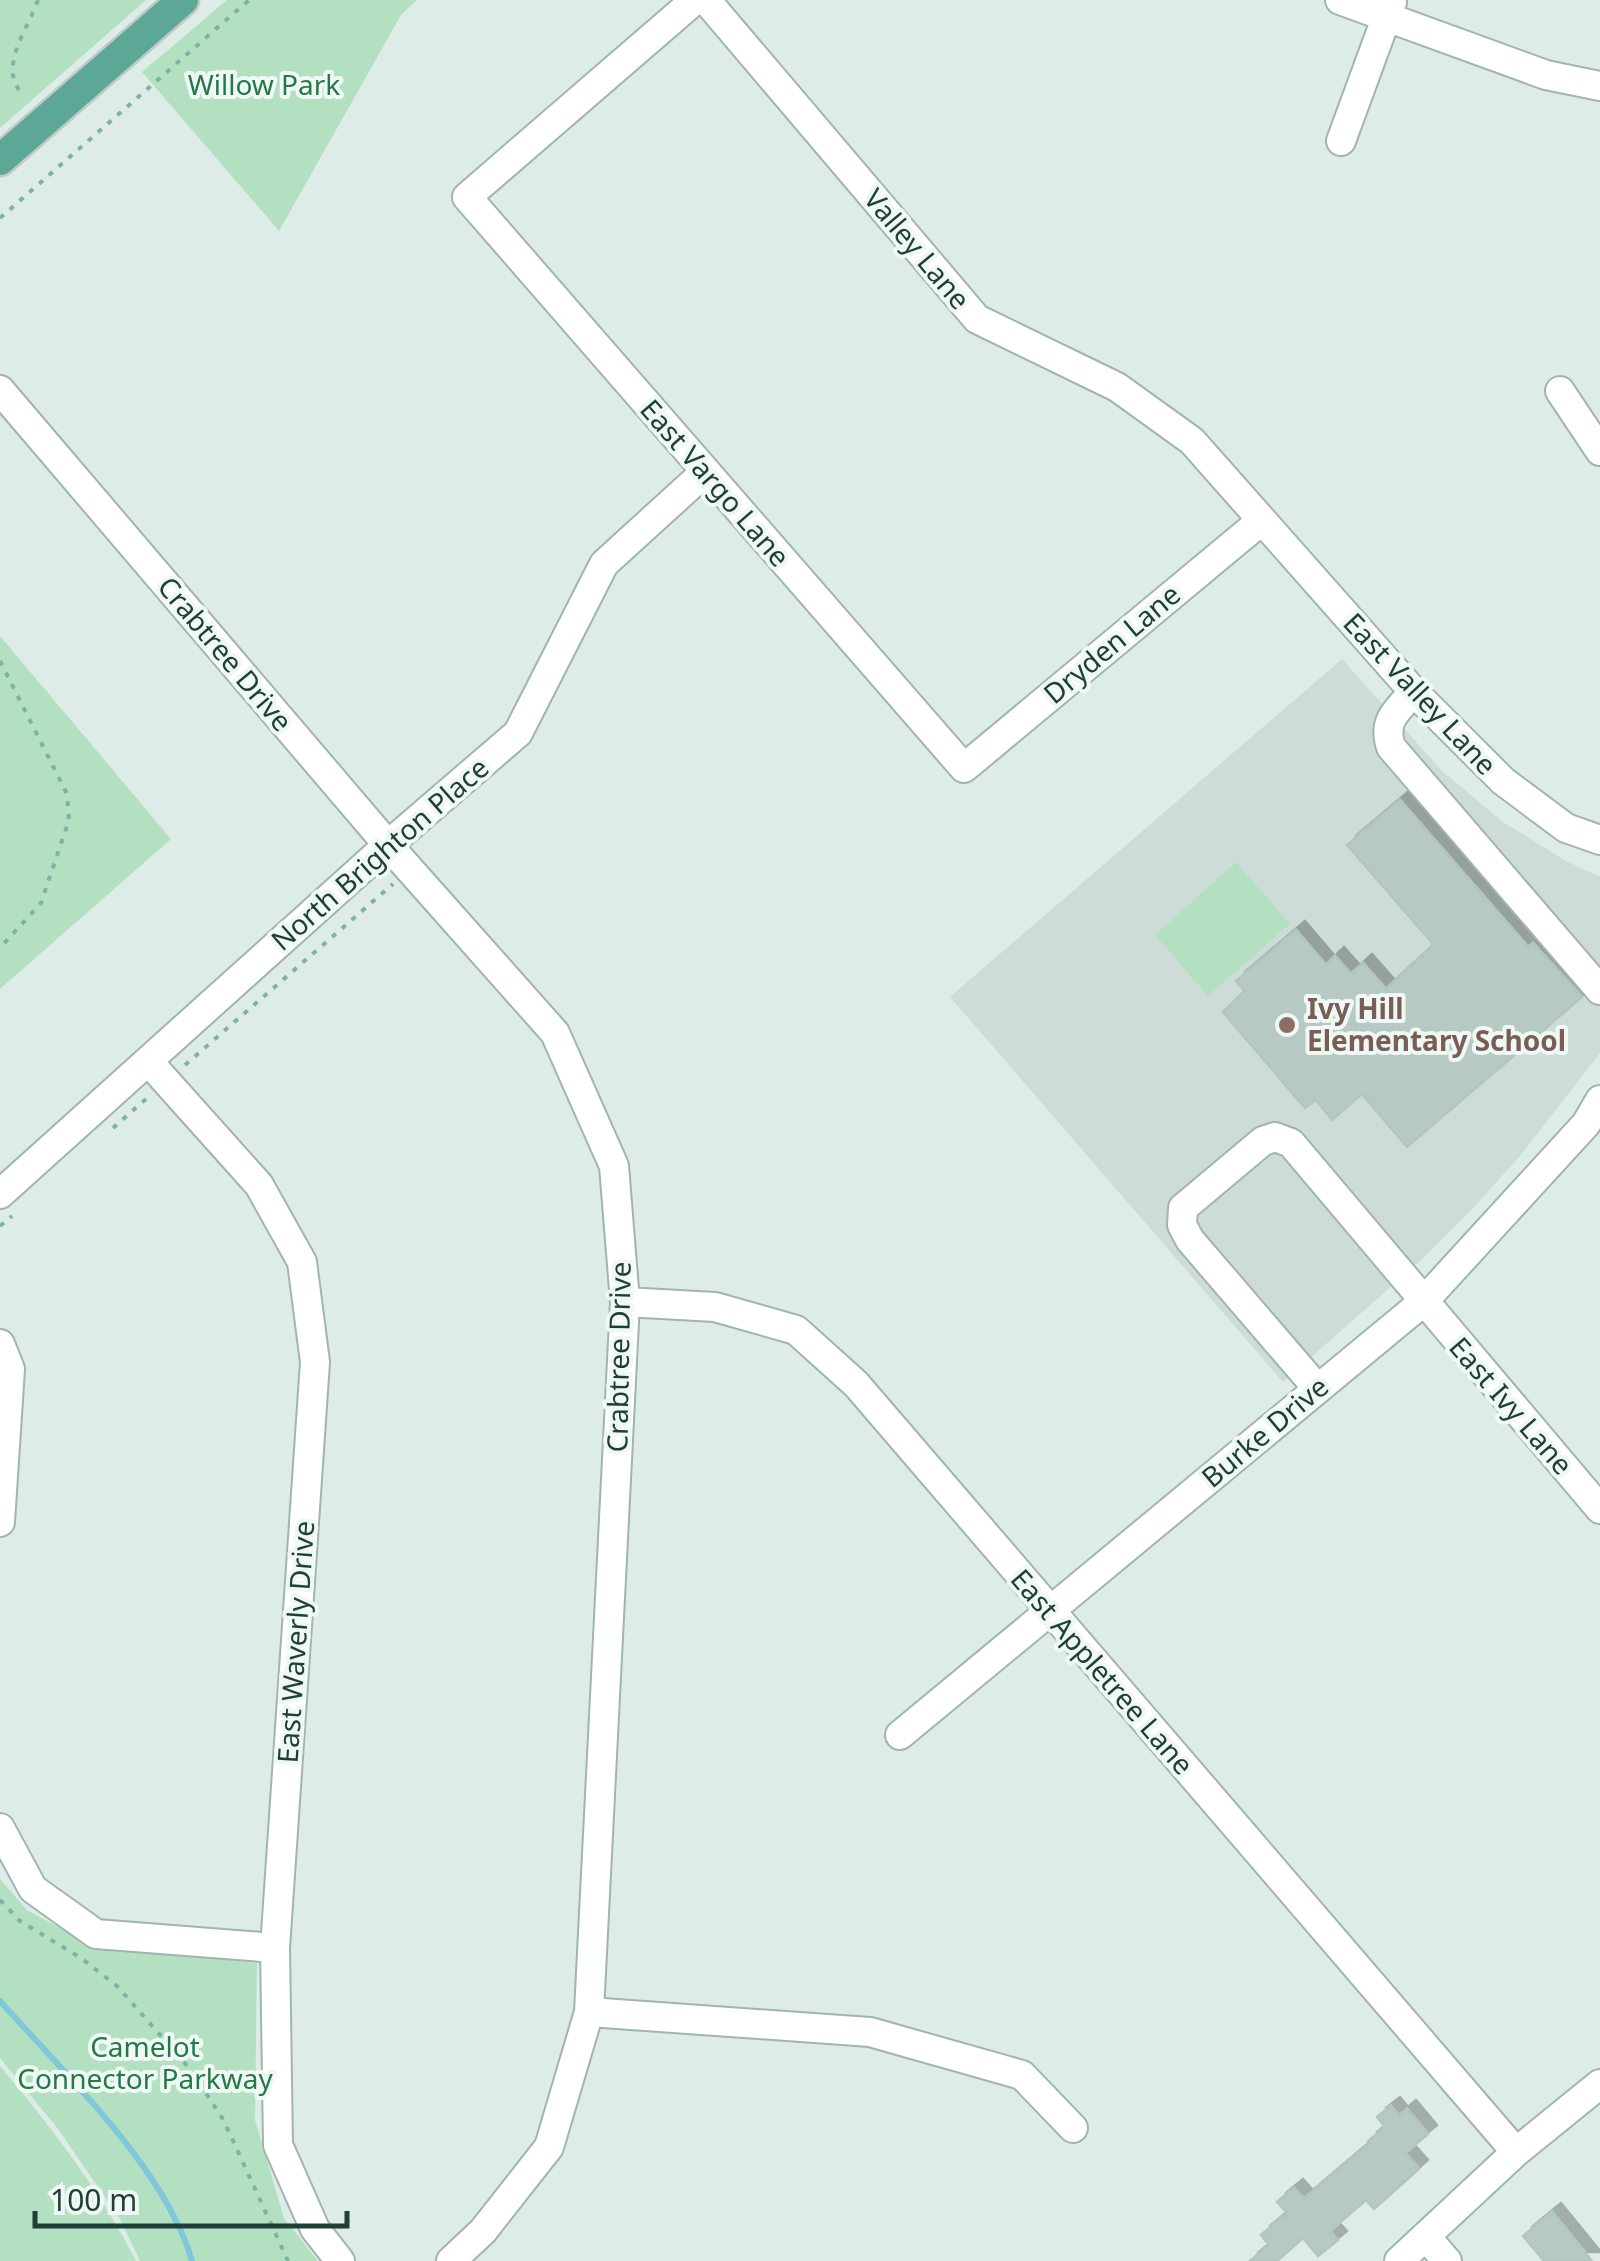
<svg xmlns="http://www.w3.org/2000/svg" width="1600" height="2261" font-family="'Noto Sans',sans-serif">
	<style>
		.built { fill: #cddcd6 }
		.green { fill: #b4e0c2 }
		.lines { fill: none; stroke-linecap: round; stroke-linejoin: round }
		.stream { stroke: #7fc7d9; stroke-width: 6 }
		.building { fill: #b6cac3; stroke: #b0c6be; stroke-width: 2.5; filter: url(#shadow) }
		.minor-casing { stroke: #a1b4af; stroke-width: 32 }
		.major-casing { stroke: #c0c9c7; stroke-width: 35 }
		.path { stroke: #7bb4a4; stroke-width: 4; stroke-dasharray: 5 8; stroke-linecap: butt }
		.minor { stroke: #fff; stroke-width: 28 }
		.major { stroke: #5da797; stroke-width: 30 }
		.education-dot { fill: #8d6e63; stroke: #eff8f4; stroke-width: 4 }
		.labels { text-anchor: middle; stroke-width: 8; stroke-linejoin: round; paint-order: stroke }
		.park-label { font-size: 28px; fill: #237a48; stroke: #eff8f4 }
		.street-label { font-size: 28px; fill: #1e3e37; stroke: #eff8f4 }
		.education-label { font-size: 28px; font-weight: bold; fill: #785e54; stroke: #eff8f4; text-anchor: start }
	</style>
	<defs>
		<filter id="shadow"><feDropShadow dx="9" dy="-9" stdDeviation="0" flood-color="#0004"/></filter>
	</defs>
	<rect width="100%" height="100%" fill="#deece7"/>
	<path class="built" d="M 1342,659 L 1442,771 L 1503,822 L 1566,861 L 1600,877 L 1600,1053 L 1520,1156 L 1474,1207 L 1421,1260 L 1283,1382 L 950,997 Z"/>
	<path class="green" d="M 0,0 L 146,0 L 0,128 Z
		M 227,0 L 417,0 L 401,15 L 279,231 L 142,72 Z
		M 0,636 L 171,839 L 0,989 Z
		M 1236,862 L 1290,924 L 1208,996 L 1155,935 Z
		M 0,1879 L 27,1910 L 90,1944 L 257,1963 L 255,2120 L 284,2218 L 318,2261 L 140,2261 L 120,2219 L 58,2129 L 0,2058 Z
		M 0,2066 C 51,2127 100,2190 136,2261 L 0,2261 Z"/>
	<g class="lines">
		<path class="stream" d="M 0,2001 C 64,2073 166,2169 192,2261"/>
	</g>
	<path class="building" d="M 1400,800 L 1528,947 L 1533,943 L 1582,997 L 1407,1147 L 1362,1094 L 1332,1120 L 1316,1100 L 1305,1108 L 1223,1012 L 1245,991 L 1236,981 L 1296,930 L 1326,965 L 1335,956 L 1351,974 L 1363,963 L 1386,989 L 1434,945 L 1347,845 Z
		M 1391,2106 L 1399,2116 L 1407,2109 L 1428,2134 L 1405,2153 L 1419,2169 L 1374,2209 L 1366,2200 L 1330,2231 L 1338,2240 L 1318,2256 L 1303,2238 L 1277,2261 L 1250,2261 L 1269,2245 L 1261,2235 L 1287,2213 L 1277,2202 L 1294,2188 L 1304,2199 L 1370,2143 L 1368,2141 L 1385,2127 L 1377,2117 Z
		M 1552,2212 L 1592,2261 L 1544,2261 L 1523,2236 Z"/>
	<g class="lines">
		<g class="minor-casing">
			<path id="minor" d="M 695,0 L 467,197 L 964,768 L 1261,521
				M 706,0 L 977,319 L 1117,387 L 1192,441 L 1414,692 L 1503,781 L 1566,828 L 1600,840
				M 1340,0 L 1546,75 L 1600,86
				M 1341,141 L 1392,2
				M 0,390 L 388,845 L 555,1033 L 614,1166 L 625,1302 L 589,2012 L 549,2147 L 483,2231 L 451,2261
				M 1560,391 L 1600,451
				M 1414,692 C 1397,710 1382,721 1391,747 L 1600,990
				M 148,1061 L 259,1185 L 302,1262 L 315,1362 L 275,1948 L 278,2145 L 315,2229 L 340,2261
				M 0,1194 L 388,845 L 518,733 L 604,564 L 705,472
				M 625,1302 L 715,1307 L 796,1330 L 856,1384 L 1516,2152
				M 0,1344 L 10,1369 L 0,1522
				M 1318,1389 L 1190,1240 L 1182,1225 L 1183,1208 L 1263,1141 L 1275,1137 L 1291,1143 L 1600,1509
				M 900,1735 L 1423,1302 L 1586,1124 L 1600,1100
				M 0,1828 L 33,1889 L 96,1934 L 275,1948
				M 589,2012 L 870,2032 L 1022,2075 L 1073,2128
				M 1426,2237 L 1447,2261
				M 1399,2261 L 1516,2152 L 1600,2084"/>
		</g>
		<g class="major-casing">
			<path id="major" d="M 0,160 L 183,0"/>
		</g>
		<path class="path" d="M 19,90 C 0,64 29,27 38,0
			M 0,218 L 249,0
			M 0,661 L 67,794 L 69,820 L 41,903 L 0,948
			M 185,1065 L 393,884
			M 113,1128 L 147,1098
			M 0,1226 L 12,1216
			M 0,1900 L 20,1921 L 81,1958 L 117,1986 L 191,2070 L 224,2121 L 288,2261"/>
		<use href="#minor" class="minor"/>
		<use href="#major" class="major"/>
	</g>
	<circle class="education-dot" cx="1287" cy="1025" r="10"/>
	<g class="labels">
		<g class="park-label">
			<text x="264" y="95">Willow Park</text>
			<text x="145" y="2057">Camelot<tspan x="145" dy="32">Connector Parkway</tspan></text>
		</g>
		<g class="street-label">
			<text transform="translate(917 249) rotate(50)" y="10">Valley Lane</text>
			<text transform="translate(715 483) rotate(49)" y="10">East Vargo Lane</text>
			<text transform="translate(1112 644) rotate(-40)" y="10">Dryden Lane</text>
			<text transform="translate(225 654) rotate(50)" y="10">Crabtree Drive</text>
			<text transform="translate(1420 694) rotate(47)" y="10">East Valley Lane</text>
			<text transform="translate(380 854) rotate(-41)" y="10">North Brighton Place</text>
			<text transform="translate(619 1357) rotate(-89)" y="10">Crabtree Drive</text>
			<text transform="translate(1511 1406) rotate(49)" y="10">East Ivy Lane</text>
			<text transform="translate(1265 1432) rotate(-40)" y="10">Burke Drive</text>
			<text transform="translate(296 1642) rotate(-86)" y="10">East Waverly Drive</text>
			<text transform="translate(1102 1672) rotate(49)" y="10">East Appletree Lane</text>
		</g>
		<g class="education-label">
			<text x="1307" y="1019">Ivy Hill<tspan x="1307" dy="32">Elementary School</tspan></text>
		</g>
	</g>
	<path d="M35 2211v15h312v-15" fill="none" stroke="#1e3e37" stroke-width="5"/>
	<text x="50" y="2211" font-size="30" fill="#1e3e37" stroke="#eff8f4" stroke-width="8" paint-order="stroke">100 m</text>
</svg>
